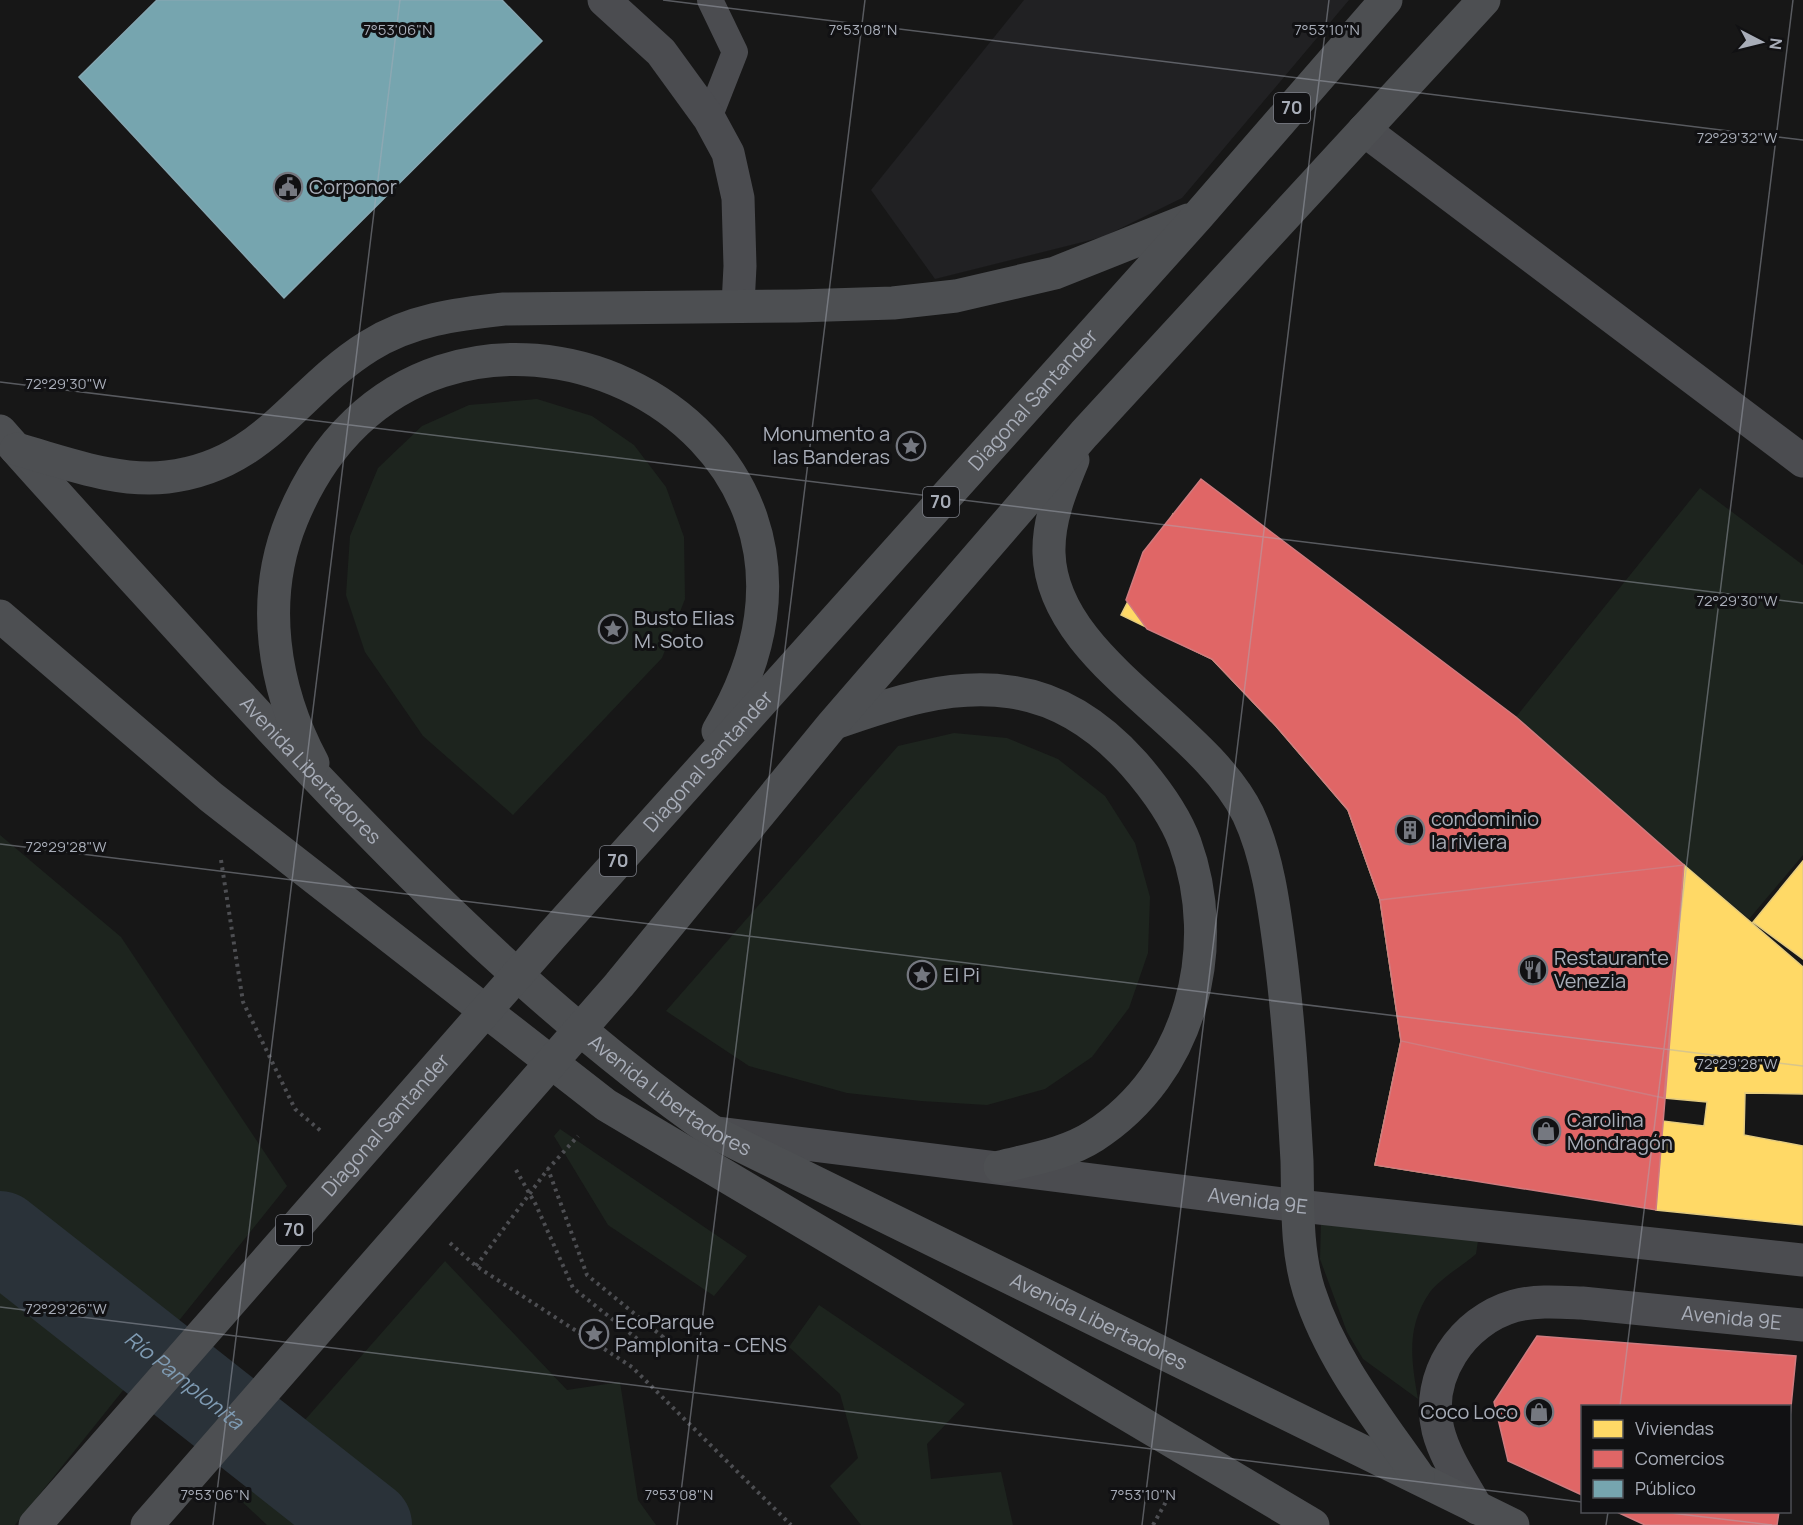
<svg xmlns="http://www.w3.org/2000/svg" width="1803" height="1525" font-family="Manrope,sans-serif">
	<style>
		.built { fill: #212123 }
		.green { fill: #1d241e }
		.homes { fill: #ffd966; stroke: #e5cc7f; stroke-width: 1.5 }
		.shops { fill: #e06666; stroke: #cf7b7f; stroke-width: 1.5 }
		.public { fill: #76a5af; stroke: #85a7b2; stroke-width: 1.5 }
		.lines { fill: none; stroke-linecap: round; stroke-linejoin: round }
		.river { stroke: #2a3239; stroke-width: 90 }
		.path { stroke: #4d4e52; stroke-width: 4; stroke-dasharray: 3 4.5; stroke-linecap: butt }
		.service { stroke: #4b4c50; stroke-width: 26 }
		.minor { stroke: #4b4c50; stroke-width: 33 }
		.tertiary { stroke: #4b4c50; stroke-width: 33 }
		.primary { stroke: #4d4f52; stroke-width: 33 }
		.ticks { fill: none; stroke: #a8adb8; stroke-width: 1.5; stroke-opacity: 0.45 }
		.labels { text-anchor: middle; stroke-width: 6; stroke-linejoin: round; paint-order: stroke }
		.shield { fill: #111113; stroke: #7b7e86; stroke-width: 1.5 }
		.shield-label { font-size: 18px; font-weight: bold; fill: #a8adb8 }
		.poi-label { font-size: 20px; fill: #a8adb8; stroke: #111113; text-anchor: start }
		.street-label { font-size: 20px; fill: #a8adb8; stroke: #111113 }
		.water-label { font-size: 21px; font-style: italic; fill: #7f9bb3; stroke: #111113 }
		.ticks-label { font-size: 15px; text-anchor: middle; fill: #a8adb8; stroke: #111113; stroke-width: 6; stroke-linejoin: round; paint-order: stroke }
	</style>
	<rect width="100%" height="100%" fill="#171717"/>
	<path class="built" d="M 1024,0 L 1349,0 L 1182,198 L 1103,237 L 935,279 L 871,190 Z"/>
	<path class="green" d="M 537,399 L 592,416 L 634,445 L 666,487 L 684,537 L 685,599 L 662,658 L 513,815 L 423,736 L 365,652 L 346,595 L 350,536 L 378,468 L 422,426 L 469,405 Z
		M 1700,488 L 1803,565 L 1803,855 L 1749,919 L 1684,865 L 1516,717 Z
		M 954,733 L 1007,738 L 1058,759 L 1105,796 L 1135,843 L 1150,897 L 1148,953 L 1129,1008 L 1092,1057 L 1045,1089 L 987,1105 L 921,1101 L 847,1093 L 749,1066 L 666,1011 L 898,746 Z
		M 0,835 L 121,937 L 287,1186 L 15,1525 L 0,1525 Z
		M 560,1129 L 747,1256 L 714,1296 L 608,1225 L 554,1136 Z
		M 1321,1223 L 1478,1241 L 1476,1254 C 1462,1266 1441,1278 1430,1292 C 1406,1327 1411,1359 1418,1399 L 1363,1359 L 1347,1332 L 1320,1259 Z
		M 445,1261 L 567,1390 L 620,1382 L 638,1500 L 656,1525 L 267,1525 L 237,1497 Z
		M 819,1305 L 965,1404 L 927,1444 L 931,1479 L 1001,1472 L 1013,1525 L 861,1525 L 830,1486 L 858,1458 L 840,1394 L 789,1347 Z"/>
	<path class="homes" d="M 1173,514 L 1398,706 L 1475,850 L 1489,1023 L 1463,1179 L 1375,1165 L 1401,1041 L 1380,900 L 1348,810 L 1276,726 L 1212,659 L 1121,615 Z
		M 1803,861 L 1803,959 L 1753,922 Z
		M 1684,865 L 1803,967 L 1803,1094 L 1745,1093 L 1744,1135 L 1803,1146 L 1803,1225 L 1656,1210 L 1663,1121 L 1704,1126 L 1707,1102 L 1664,1098 Z"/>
	<path class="shops" d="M 1201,479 L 1516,717 L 1684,865 L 1656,1210 L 1375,1165 L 1401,1041 L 1380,900 L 1348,810 L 1276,726 L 1212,659 L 1147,629 L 1126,600 L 1143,552 Z
		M 1684,865 L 1664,1098 L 1401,1041 L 1380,900 Z
		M 1537,1336 L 1796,1356 L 1790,1417 L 1790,1406 L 1582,1406 L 1582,1495 L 1508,1461 L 1494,1402 Z
		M 1617,1512 L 1779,1512 L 1777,1525 L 1645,1525 Z"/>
	<path class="public" d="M 157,0 L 502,0 L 542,41 L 284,298 L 79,77 Z"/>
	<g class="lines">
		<path class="river" id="s1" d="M 0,1236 L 367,1525"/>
		<path class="path" d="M 221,860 L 243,1002 L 295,1109 L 322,1132
			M 516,1170 L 536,1205 L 573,1288 L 650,1349 L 661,1350 L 665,1346 L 663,1337 L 587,1275 L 548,1169
			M 450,1243 L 476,1266 L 632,1367 L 791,1525
			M 476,1266 L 548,1169 L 578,1136
			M 1153,1525 L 1172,1491"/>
		<path class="service" d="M 709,118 L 735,52 L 710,0"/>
		<path class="minor" d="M 604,0 L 661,52 L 709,118 L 728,153 L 738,198 L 740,266 L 738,305
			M 1364,130 L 1803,461"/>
		<g class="tertiary">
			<path id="s2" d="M 718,1133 L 1299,1206 L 1803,1260"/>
			<path id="s3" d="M 1477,1508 C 1463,1483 1445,1458 1438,1430 C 1425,1376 1462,1321 1514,1306 C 1536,1300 1560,1302 1582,1303 L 1803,1325"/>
		</g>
		<g class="primary">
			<path id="s4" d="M 0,431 C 67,507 135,580 203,655 C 360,827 522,998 713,1132 L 1513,1525"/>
			<path d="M 16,449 C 64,462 117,483 167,477 C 264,466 295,392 369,346 C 410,320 457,314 504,309 L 797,306 L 893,303 L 956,296 L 1055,273 L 1188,220"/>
			<path d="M 1073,460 C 1061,489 1048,520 1049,553 C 1052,660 1203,722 1248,814 C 1268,857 1274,906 1280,952 C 1289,1022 1293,1091 1297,1161 C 1298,1204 1296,1250 1309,1291 C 1331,1360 1377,1417 1418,1476"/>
			<path d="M 0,616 L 211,797 L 606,1105 L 1313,1525"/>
			<path d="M 835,723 C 892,703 950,683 1011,692 C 1061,699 1101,727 1134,764 C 1154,787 1174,813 1185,843 C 1223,947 1191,1074 1094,1136 C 1066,1154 1032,1159 1000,1167"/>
			<path d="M 313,763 C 273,688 259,599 292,519 C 424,196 911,413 718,731"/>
			<path id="s5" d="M 35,1525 L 553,934 L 1198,216 L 1386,0"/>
			<path d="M 147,1525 L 619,985 L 833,724 L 1084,434 L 1484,0"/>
		</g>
	</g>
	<path class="ticks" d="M 663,0 L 1803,140M 0,382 L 1803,603M 0,844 L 1803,1066M 0,1307 L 1582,1502M 1620,1406 L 1793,0M 1662,1512 L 1772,1525M 213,1525 L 400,0M 677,1525 L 865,0M 1142,1525 L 1329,0M 1606,1525 L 1608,1512"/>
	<defs>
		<g id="civic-ring" transform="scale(1.5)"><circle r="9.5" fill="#111113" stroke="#757880" stroke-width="1.5"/><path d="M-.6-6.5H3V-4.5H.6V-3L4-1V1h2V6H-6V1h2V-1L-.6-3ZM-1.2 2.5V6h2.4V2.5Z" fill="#757880"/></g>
		<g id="sight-ring" transform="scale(1.5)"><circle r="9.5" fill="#111113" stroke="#757880" stroke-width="1.5"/><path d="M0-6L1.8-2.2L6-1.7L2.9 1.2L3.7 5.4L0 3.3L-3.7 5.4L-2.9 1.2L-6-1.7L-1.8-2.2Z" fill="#757880"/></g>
		<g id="building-ring" transform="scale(1.5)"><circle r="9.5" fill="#111113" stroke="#757880" stroke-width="1.5"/><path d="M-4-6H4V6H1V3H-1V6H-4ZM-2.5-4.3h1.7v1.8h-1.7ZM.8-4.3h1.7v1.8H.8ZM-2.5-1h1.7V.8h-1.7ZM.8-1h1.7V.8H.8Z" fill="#757880"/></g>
		<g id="restaurant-ring" transform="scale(1.5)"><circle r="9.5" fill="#111113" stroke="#757880" stroke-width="1.5"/><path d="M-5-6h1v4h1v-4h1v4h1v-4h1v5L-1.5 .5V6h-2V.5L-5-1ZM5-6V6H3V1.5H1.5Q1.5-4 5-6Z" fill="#757880"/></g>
		<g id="shop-ring" transform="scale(1.5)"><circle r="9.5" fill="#111113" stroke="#757880" stroke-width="1.5"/><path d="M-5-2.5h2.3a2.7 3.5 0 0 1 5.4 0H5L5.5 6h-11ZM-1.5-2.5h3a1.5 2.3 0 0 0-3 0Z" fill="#757880"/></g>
	</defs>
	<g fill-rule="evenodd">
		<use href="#civic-ring" x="288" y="187"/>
		<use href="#sight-ring" x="911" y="446"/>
		<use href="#sight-ring" x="613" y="629"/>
		<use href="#building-ring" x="1410" y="830"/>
		<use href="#restaurant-ring" x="1533" y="970"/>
		<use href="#sight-ring" x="922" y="975"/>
		<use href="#shop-ring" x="1546" y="1131"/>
		<use href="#sight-ring" x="594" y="1334"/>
		<use href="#shop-ring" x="1539" y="1412"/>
	</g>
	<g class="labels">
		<g class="shield">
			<rect x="1274" y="93" width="36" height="30" rx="4.5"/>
			<rect x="923" y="487" width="36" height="30" rx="4.5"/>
			<rect x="600" y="846" width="36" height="30" rx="4.5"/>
			<rect x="276" y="1215" width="36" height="30" rx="4.5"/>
		</g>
		<g class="shield-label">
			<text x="1292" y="114">70</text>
			<text x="941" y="508">70</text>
			<text x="618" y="867">70</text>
			<text x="294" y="1236">70</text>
		</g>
		<g class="poi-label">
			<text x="309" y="194">Corponor</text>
			<text x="890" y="441" text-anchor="end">Monumento a<tspan x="890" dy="23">las Banderas</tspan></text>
			<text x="634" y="625">Busto Elias<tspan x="634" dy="23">M. Soto</tspan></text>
			<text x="1431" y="826">condominio<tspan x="1431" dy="23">la riviera</tspan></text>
			<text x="1554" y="965">Restaurante<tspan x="1554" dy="23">Venezia</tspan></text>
			<text x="943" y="982">El Pi</text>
			<text x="1567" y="1127">Carolina<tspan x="1567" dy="23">Mondragón</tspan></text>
			<text x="615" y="1329">EcoParque<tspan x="615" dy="23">Pamplonita - CENS</tspan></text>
			<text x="1518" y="1419" text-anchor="end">Coco Loco</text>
		</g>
		<g class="street-label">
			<text dy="7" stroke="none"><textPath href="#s5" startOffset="1504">Diagonal Santander</textPath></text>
			<text dy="7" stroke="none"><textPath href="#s5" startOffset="1018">Diagonal Santander</textPath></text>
			<text dy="7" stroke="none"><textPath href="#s4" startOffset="460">Avenida Libertadores</textPath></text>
			<text dy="7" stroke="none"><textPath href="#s4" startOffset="946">Avenida Libertadores</textPath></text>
			<text dy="7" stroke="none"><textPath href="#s5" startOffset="532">Diagonal Santander</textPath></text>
			<text dy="7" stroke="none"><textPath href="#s2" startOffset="544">Avenida 9E</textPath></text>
			<text dy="7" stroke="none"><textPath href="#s3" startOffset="466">Avenida 9E</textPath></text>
			<text dy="7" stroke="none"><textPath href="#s4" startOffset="1432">Avenida Libertadores</textPath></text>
		</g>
		<g class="water-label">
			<text dy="7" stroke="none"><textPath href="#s1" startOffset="234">Río Pamplonita</textPath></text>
		</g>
	</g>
	<g class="ticks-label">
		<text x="398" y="35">7°53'06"N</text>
		<text x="863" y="35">7°53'08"N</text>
		<text x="1327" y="35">7°53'10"N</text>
		<text x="1737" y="143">72°29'32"W</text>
		<text x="66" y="389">72°29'30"W</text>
		<text x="1737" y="606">72°29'30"W</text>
		<text x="66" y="852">72°29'28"W</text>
		<text x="1737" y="1069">72°29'28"W</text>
		<text x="66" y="1314">72°29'26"W</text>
		<text x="215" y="1500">7°53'06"N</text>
		<text x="679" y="1500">7°53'08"N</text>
		<text x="1143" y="1500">7°53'10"N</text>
	</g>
	<rect x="1581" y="1405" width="210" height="108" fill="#111113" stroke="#4d4f55" stroke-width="1.5"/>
	<rect x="1593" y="1420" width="30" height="18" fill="#ffd966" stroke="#4d4f55" stroke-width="1.5"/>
	<text x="1635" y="1435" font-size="18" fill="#a8adb8">Viviendas</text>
	<rect x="1593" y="1450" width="30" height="18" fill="#e06666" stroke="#4d4f55" stroke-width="1.5"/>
	<text x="1635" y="1465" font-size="18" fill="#a8adb8">Comercios</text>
	<rect x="1593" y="1480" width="30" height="18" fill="#76a5af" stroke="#4d4f55" stroke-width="1.5"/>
	<text x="1635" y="1495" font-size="18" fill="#a8adb8">Público</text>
	<g transform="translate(1761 42) rotate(97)" stroke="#111113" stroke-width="4.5" paint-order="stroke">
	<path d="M0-4.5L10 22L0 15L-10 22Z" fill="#a8adb8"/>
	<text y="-9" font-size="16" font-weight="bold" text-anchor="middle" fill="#a8adb8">N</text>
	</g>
</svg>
